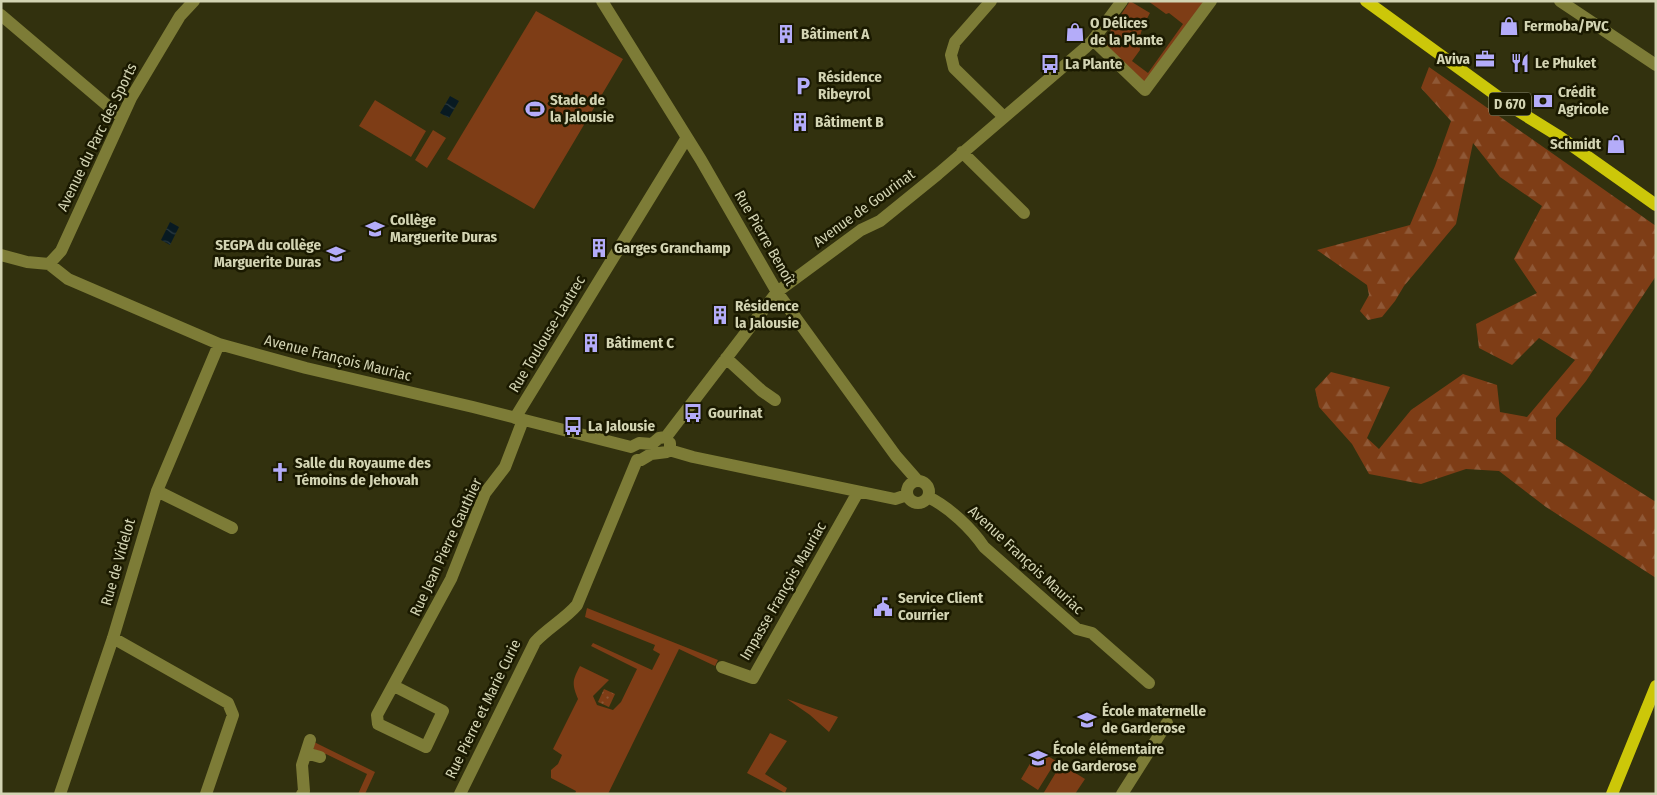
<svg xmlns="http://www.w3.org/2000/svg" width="1657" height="795" font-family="'Fira Sans Condensed',sans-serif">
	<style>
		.grass { fill: #7e3d16 }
		.forest { fill: url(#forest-firs) }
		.park { fill: url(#park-dots) }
		.water { fill: url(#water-waves) }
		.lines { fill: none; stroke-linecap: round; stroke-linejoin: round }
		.minor { stroke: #7d7c37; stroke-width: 12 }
		.major { stroke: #ccc709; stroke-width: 12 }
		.labels { text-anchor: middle; stroke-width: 5; stroke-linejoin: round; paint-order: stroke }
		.shield { fill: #1a1900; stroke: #9c9c7d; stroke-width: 1 }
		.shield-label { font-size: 14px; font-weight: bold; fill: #d3d4b3 }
		.poi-label { font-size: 15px; font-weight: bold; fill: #d3d4b3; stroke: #1a1900; text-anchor: start }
		.street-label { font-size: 15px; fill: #d3d4b3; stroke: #1a1900 }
	</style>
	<defs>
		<pattern id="forest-firs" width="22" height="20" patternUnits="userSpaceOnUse" patternTransform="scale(1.25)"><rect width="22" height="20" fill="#7e3d16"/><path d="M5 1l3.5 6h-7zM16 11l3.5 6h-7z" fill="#8f5836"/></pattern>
		<pattern id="park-dots" width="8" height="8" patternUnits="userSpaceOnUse" patternTransform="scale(1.25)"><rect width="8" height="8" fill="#7e3d16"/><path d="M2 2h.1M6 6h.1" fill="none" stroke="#8f5836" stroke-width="1.8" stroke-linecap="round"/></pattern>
		<pattern id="water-waves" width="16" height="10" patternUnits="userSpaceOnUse" patternTransform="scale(1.25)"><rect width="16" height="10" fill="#081a22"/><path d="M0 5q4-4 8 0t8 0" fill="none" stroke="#2b3a40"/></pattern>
	</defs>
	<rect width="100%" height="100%" fill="#32310e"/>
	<path class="grass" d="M 1130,1 L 1150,13 C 1143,26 1138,35 1140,50 L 1132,61 L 1148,73 L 1183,24 L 1169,13 L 1166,14 L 1148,1 L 1204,1 L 1147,81 L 1140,81 L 1106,46 L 1105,39 Z
		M 536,11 L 623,59 L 534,209 L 447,159 Z
		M 375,100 L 426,131 L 411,157 L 359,126 Z
		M 433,130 L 446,138 L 427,168 L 415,160 Z
		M 587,608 L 718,660 L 715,666 L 679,649 L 608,794 L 575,794 L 576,791 L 551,778 L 551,770 L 558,764 L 562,755 L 553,749 L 578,699 C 572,684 572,681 580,666 L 609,680 L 593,696 L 597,705 L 613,710 L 621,702 L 637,669 L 591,646 L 593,643 L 652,670 L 660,654 L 653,650 L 655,645 L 585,617 Z
		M 787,699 L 838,717 L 829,732 L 810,715 Z
		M 770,733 L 787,741 L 765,774 L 787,788 L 785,793 L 747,773 Z
		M 314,742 L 375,772 L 365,794 L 358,794 L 367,774 L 326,754 L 322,755 L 311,747 Z
		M 1038,750 L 1056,761 L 1038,790 L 1021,779 Z
		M 1061,764 L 1085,779 L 1075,794 L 1043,794 Z"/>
	<path class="forest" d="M 1429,67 L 1656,226 L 1656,276 L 1586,381 L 1556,418 L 1556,439 L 1656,502 L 1656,578 L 1546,507 L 1499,471 L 1466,469 L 1421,484 L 1369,474 L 1352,444 L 1319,407 L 1315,389 L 1331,372 L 1390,387 L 1367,438 L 1379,449 L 1411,410 L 1463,374 L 1497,385 L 1500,412 L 1527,417 L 1575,360 L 1539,338 L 1512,365 L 1479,348 L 1476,324 L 1537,293 L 1514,259 L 1542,206 L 1500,177 L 1473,143 L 1456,224 L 1404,286 L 1395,301 L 1382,317 L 1368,320 L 1360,311 L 1369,295 L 1367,285 L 1317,250 L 1410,225 L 1435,166 L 1451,121 L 1421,88 Z"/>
	<path class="park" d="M 604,689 L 615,694 L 609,707 L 598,702 Z"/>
	<path class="water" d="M 450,96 L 459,101 L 449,118 L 440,113 Z
		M 170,222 L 179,227 L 170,245 L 161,240 Z"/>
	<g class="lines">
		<path class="minor" d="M 602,1 L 701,160 L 777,292 L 896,456 L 917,480
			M 991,1 L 955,42 L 951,55 L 954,68 L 1004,117
			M 1560,1 L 1656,65
			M 1,15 L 121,117
			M 1093,40 L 1145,90 L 1211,1
			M 962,152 L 1024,213
			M 1,255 L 27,262 L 49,264
			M 49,264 L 68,279 L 219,344 L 306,368 L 473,407 L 631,447 L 639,443 L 652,444 L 659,438 L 666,437
			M 49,264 L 61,251 L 131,98 L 180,16 L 194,1
			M 726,358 L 762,391 L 775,400
			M 515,418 L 686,139
			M 666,437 L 777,292 L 861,230 L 880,221 L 938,174 L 1085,48 L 1093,40 L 1122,1
			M 669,450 L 693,457 L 895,499 L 907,495
			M 637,460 L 641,460 L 651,454 L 667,452 L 670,448 L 670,443
			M907 492a11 11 0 1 1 22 0a11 11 0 1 1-22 0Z
			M 157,491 L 232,528
			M 928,497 C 949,507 972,529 984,547 L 1077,629 L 1092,633 L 1149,683
			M 113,638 L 228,703 L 233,715 L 206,794
			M 722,667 L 753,678 L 858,492
			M 394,686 L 443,711 L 426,747 L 378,724 L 377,715 L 451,579 L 485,493 L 505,467 L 523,420
			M 306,753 L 320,757
			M 60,794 L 113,638 L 157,491 L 219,344
			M 302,794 L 304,791 L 302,765 L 310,740
			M 460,794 L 535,642 C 548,628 565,619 577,605 L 637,460
			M 1122,794 L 1167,723"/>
		<path class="major" d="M 1366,1 L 1515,109 L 1557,135 L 1656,205
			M 1612,794 L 1656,686"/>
	</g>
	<defs>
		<g id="shop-bare" transform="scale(1.5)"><path d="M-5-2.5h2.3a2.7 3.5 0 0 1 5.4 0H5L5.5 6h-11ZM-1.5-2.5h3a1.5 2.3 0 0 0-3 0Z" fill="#b4acf9" stroke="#1a1900" stroke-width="2.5" paint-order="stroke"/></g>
		<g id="building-bare" transform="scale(1.5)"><path d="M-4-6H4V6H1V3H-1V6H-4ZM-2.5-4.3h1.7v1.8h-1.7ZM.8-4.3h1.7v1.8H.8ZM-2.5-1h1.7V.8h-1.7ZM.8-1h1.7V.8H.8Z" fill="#b4acf9" stroke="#1a1900" stroke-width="2.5" paint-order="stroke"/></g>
		<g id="office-bare" transform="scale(1.5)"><path d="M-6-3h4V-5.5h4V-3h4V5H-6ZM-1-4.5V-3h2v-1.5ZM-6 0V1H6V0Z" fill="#b4acf9" stroke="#1a1900" stroke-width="2.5" paint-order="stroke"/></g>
		<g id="restaurant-bare" transform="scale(1.5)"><path d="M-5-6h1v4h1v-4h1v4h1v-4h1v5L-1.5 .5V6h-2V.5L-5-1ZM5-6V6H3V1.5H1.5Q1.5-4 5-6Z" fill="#b4acf9" stroke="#1a1900" stroke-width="2.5" paint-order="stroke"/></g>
		<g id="bus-bare" transform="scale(1.5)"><path d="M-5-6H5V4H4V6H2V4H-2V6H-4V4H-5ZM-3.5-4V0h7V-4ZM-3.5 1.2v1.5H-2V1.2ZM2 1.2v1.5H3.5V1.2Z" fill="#b4acf9" stroke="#1a1900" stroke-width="2.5" paint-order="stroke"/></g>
		<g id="parking-bare" transform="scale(1.5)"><path d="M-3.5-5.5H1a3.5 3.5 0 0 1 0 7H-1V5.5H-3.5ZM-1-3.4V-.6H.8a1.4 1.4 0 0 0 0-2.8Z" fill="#b4acf9" stroke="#1a1900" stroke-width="2.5" paint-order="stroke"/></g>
		<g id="bank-bare" transform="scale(1.5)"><path d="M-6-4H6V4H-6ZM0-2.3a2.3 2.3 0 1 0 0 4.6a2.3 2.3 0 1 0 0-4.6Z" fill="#b4acf9" stroke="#1a1900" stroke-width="2.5" paint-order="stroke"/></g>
		<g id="stadium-bare" transform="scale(1.5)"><path d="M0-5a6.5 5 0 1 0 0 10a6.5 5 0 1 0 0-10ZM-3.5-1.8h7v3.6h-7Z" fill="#b4acf9" stroke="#1a1900" stroke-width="2.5" paint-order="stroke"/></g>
		<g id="school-bare" transform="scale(1.5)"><path d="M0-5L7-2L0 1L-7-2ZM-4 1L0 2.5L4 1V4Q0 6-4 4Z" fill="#b4acf9" stroke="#1a1900" stroke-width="2.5" paint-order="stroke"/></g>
		<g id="church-bare" transform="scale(1.5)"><path d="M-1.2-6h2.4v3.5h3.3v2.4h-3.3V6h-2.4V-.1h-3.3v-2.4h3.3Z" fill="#b4acf9" stroke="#1a1900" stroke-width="2.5" paint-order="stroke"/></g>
		<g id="civic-bare" transform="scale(1.5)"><path d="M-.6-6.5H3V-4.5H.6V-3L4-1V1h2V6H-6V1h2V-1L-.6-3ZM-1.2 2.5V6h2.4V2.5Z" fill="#b4acf9" stroke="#1a1900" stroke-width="2.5" paint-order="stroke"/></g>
	</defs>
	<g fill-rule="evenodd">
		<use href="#shop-bare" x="1509" y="26"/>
		<use href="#shop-bare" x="1075" y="32"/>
		<use href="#building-bare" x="786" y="34"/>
		<use href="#office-bare" x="1485" y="59"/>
		<use href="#restaurant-bare" x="1520" y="63"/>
		<use href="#bus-bare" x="1050" y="64"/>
		<use href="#parking-bare" x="803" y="86"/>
		<use href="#bank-bare" x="1543" y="101"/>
		<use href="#stadium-bare" x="535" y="109"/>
		<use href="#building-bare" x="800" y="122"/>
		<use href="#shop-bare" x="1616" y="144"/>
		<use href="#school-bare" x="375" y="229"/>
		<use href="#building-bare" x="599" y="248"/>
		<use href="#school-bare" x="336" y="254"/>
		<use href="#building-bare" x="720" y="315"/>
		<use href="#building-bare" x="591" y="343"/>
		<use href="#bus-bare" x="693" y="413"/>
		<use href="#bus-bare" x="573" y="426"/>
		<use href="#church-bare" x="280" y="472"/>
		<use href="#civic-bare" x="883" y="607"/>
		<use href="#school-bare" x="1087" y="720"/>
		<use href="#school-bare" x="1038" y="758"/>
	</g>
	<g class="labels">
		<rect class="shield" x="1489" y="92.5" width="42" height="23" rx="4"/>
		<g class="shield-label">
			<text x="1510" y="109">D 670</text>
		</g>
		<g class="poi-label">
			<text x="1090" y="28">O Délices<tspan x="1090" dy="17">de la Plante</tspan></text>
			<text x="1524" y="31">Fermoba/PVC</text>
			<text x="801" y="39">Bâtiment A</text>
			<text x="1470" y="64" text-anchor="end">Aviva</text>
			<text x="1535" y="68">Le Phuket</text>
			<text x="1065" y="69">La Plante</text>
			<text x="818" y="82">Résidence<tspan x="818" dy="17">Ribeyrol</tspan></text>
			<text x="1558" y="97">Crédit<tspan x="1558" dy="17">Agricole</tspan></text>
			<text x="550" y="105">Stade de<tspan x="550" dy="17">la Jalousie</tspan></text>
			<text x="815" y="127">Bâtiment B</text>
			<text x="1601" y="149" text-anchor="end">Schmidt</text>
			<text x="390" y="225">Collège<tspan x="390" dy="17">Marguerite Duras</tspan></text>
			<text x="321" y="250" text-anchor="end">SEGPA du collège<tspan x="321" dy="17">Marguerite Duras</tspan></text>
			<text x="614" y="253">Garges Granchamp</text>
			<text x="735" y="311">Résidence<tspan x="735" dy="17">la Jalousie</tspan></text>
			<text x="606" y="348">Bâtiment C</text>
			<text x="708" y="418">Gourinat</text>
			<text x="588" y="431">La Jalousie</text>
			<text x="295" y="468">Salle du Royaume des<tspan x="295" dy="17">Témoins de Jehovah</tspan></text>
			<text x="898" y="603">Service Client<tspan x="898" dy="17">Courrier</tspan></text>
			<text x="1102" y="716">École maternelle<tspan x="1102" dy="17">de Garderose</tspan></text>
			<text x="1053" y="754">École élémentaire<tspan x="1053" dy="17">de Garderose</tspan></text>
		</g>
		<g class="street-label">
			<text transform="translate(97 137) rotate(-64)" y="5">Avenue du Parc des Sports</text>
			<text transform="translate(864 208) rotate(-36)" y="5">Avenue de Gourinat</text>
			<text transform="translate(765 238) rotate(60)" y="5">Rue Pierre Benoît</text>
			<text transform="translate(547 334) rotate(-59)" y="5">Rue Toulouse-Lautrec</text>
			<text transform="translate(338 358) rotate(14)" y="5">Avenue François Mauriac</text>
			<text transform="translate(446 547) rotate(-65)" y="5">Rue Jean Pierre Gauthier</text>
			<text transform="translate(1026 560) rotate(43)" y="5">Avenue François Mauriac</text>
			<text transform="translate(118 562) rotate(-74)" y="5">Rue de Videlot</text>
			<text transform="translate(783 591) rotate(-60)" y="5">Impasse François Mauriac</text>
			<text transform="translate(483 709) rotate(-64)" y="5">Rue Pierre et Marie Curie</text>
		</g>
	</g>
	<rect width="1657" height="795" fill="none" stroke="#d3d4b3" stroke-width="5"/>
</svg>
